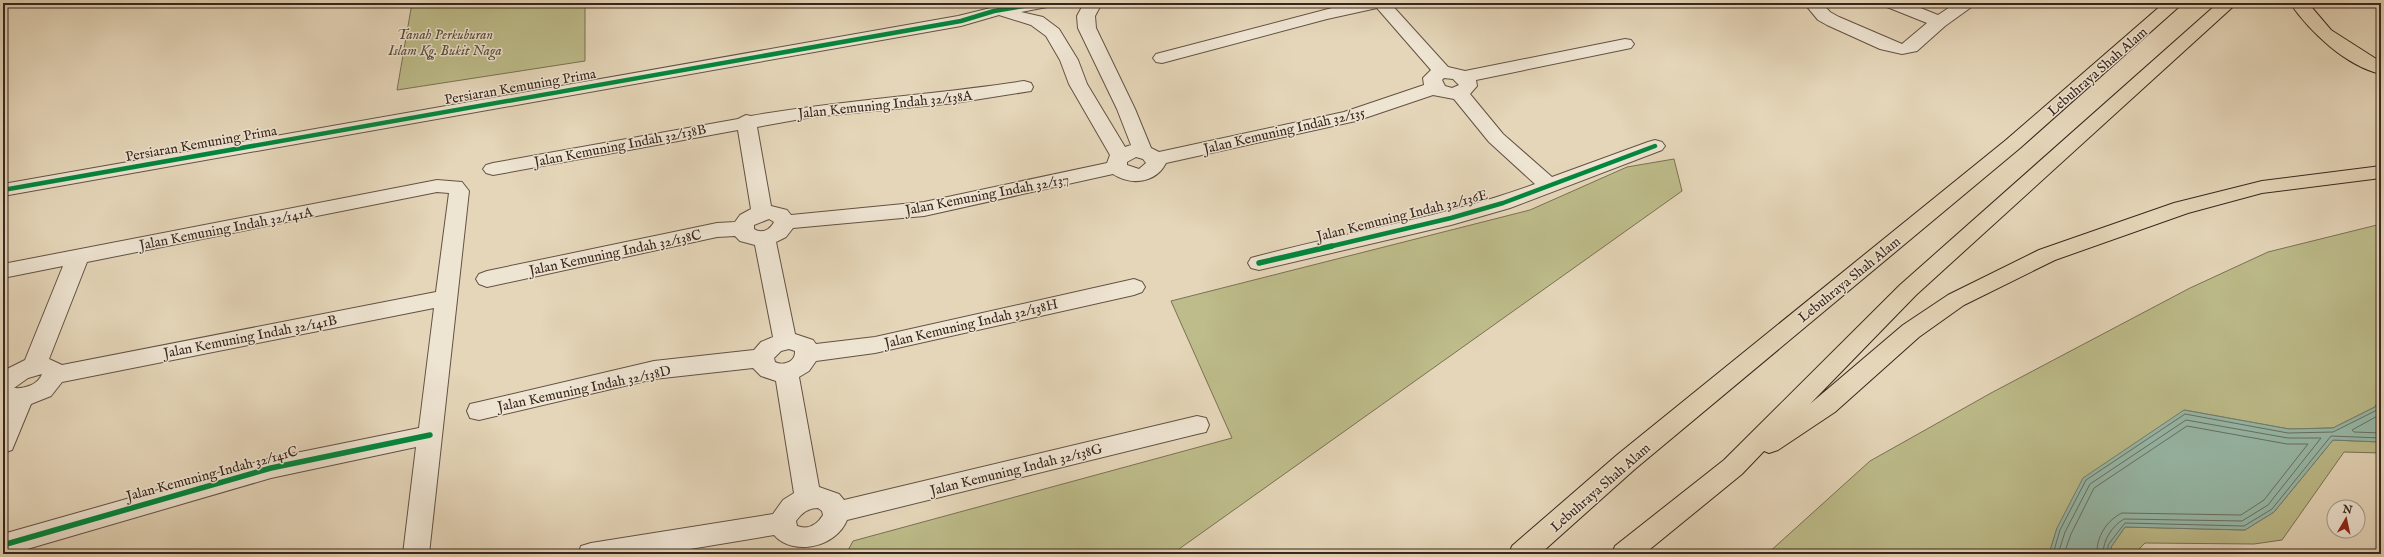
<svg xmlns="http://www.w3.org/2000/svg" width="2384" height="557" font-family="'IM FELL English',serif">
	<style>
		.green { fill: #bdbc8a; stroke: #7a7154 }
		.water { fill: #97baaa; stroke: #717f72 }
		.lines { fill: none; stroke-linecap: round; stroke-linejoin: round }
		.shore { stroke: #687064; stroke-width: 1 }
		.minor-casing { stroke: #635244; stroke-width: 2 }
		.highway-casing { stroke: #38261d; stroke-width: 2 }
		.minor { fill: #eee4d2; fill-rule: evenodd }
		.highway { fill: #e5d6b9; fill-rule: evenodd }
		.cycleway-far1-casing { stroke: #eee4d2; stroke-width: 6 }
		.cycleway-casing { stroke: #eee4d2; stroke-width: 8 }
		.cycleway-far1 { stroke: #00873e; stroke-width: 4.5 }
		.cycleway { stroke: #00873e; stroke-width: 5.5 }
		.labels { text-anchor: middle; stroke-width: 3; stroke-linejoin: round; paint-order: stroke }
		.park-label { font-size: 14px; font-style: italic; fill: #594c38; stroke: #eee4d2 }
		.street-label { font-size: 14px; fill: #38261d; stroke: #eee4d2 }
	</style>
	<rect width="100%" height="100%" fill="#e5d6b9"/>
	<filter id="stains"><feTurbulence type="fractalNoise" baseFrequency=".005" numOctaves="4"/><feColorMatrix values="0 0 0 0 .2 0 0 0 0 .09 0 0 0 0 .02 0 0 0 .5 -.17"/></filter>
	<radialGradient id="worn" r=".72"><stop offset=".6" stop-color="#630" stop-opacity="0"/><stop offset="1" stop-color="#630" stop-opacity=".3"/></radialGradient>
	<path class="green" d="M 412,3 L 585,3 L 585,61 L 397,90 Z
		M 1674,159 L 1682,191 L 1172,554 L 846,554 L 853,541 L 1232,438 L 1171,301 L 1530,210 L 1627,167 Z
		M 2381,224 L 2381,394 L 2375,407 L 2333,428 L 2289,429 L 2184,410 L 2057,528 L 2049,554 L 1767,554 L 1870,461 L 1991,393 L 2190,288 L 2268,252 Z
		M 2333,440 L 2381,442 L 2381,453 L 2344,452 L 2282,540 L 2254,544 L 2145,543 L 2134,554 L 2112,554 L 2111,547 L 2125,527 L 2245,530 L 2274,512 Z"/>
	<path class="water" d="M 2381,394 L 2381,442 L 2333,440 L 2274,512 L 2245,530 L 2125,527 L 2111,547 L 2112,554 L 2049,554 L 2057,528 L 2083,478 L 2184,410 L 2289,429 L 2333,428 L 2375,407 Z"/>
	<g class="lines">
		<path class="shore" d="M 2381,414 L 2352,430 L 2354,432 L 2381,433
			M 2053,554 L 2060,530 L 2086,480 L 2185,414 L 2288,433 L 2333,432 L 2377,410 L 2381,404
			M 2058,554 L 2065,532 L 2090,484 L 2186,420 L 2288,438 L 2321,438 L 2268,505 L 2242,521 L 2124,519 C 2112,526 2103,540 2103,554
			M 2064,554 L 2071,534 L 2094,488 L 2187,426 L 2287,444 L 2308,444 L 2264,500 L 2241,515 L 2122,513 C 2107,520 2096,537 2097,554
			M 2108,554 L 2108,545 L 2125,523 L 2244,526 L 2272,509 L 2331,436 L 2381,438"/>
		<g class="minor-casing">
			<path id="minor" d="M 1011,3 L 1050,3 L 1047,7 L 1021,12 L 1043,17 L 1059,29 L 1078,60 L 1087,84 L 1125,147 L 1131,145 L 1117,109 L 1078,28 L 1077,16 L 1084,3 L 1102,3 L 1095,16 L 1096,28 L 1135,109 L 1151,148 L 1159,152 L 1344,112 L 1424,85 L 1423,78 L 1431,70 L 1377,8 L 1327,19 L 1162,63 L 1156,62 L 1153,58 L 1156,54 L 1351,3 L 1390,3 L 1448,67 L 1465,71 L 1625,39 L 1631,40 L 1634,44 L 1631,48 L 1476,80 L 1477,86 L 1470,94 L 1503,134 L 1552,177 L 1648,142 L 1655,140 L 1662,142 L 1665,146 L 1662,150 L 1510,208 L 1451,225 L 1259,270 L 1251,268 L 1248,263 L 1251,258 C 1346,232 1443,218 1535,184 L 1489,142 L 1454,99 L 1433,95 L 1356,121 L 1166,163 C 1156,183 1131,186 1113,174 L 924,216 L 793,228 L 786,237 L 776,242 L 795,334 L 813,340 L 816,344 L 875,337 L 1134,279 L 1142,282 L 1145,287 L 1142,292 L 1134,295 L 875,353 L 816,361 L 809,371 L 799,377 L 819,487 L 839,494 L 844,500 L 1197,416 L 1206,418 L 1209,425 L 1206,432 L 1197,434 L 847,520 C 836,547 794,557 774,535 L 660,554 L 578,554 L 581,546 L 591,543 L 773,514 L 783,500 L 794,493 L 776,381 L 761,376 L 753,368 L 654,379 L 479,420 L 470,418 L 467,411 L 470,404 L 479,402 L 654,361 L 754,350 L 761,342 L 773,337 L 755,245 L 740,241 L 735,236 L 717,237 L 487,287 L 479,284 L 476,279 L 479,274 L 487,271 L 717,223 L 735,222 L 740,215 L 751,209 L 738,130 L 493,175 L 486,173 L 483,169 L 486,165 L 493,163 L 738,119 L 746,115 L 751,116 C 841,100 933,95 1024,81 L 1031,83 L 1033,87 L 1031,91 L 955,103 L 812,117 L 757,127 L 771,206 L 787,210 L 791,215 L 924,202 L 1107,163 L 1110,155 L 1069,84 L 1060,60 L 1046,36 L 1031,25 L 999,15 L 961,26 L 3,196 L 3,184 L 958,16 ZM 1444,78 L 1453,79 L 1459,85 L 1452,88 L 1445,86 L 1442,80 ZM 1136,157 L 1143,159 L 1146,163 L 1139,169 L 1127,165 L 1127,162 ZM 769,219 L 774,222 C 770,230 762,234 754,229 L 754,225 ZM 789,349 L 795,351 C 796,362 783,366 775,362 L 774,358 L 781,351 ZM 818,508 L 822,511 L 823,515 C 817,525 808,530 797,526 L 796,521 C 802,513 808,508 818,508 Z
				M 1804,3 L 1822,3 L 1830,12 L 1839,17 L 1902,44 L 1927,23 L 1887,7 L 1884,3 L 1908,3 L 1938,15 L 1956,3 L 1977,3 L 1945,26 L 1917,51 L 1902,54 L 1880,49 L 1827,25 L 1818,20 Z
				M 437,180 L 462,182 L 469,191 L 429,554 L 403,554 L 416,447 L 271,478 L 10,554 L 3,554 L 3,534 L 271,458 L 419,428 L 434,308 L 62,382 L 51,396 L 31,404 L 12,450 L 3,453 L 3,413 L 6,405 L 3,404 L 3,371 L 25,360 L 63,266 L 3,278 L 3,264 ZM 437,192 L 449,193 L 436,292 L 62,365 L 49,359 L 87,262 ZM 42,374 C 38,385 24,389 14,388 L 28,378 Z"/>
		</g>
		<g class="highway-casing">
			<path id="highway" d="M 2164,3 L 2183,3 L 2020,148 L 1635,469 L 1540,554 L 1509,554 L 1512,546 L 1617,455 L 2006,140 Z
				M 2218,3 L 2237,3 L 1916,295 L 1810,404 L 1903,325 L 1948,295 L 2039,250 L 2174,203 L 2262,181 L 2381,166 L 2381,178 L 2262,193 L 2188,213 L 2055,260 L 1964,305 L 1919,337 L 1835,412 L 1778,450 L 1769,453 L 1764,451 L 1742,474 L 1644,554 L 1612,554 L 1615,546 L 1724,460 L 1900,285 Z
				M 2290,3 L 2308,3 L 2331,30 L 2381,62 L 2381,74 C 2346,66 2310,32 2290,3 Z"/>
		</g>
		<use href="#minor" class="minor"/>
		<use href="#highway" class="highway"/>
		<g class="cycleway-far1-casing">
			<path id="cycleway-far1" d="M 3,190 L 961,21 L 994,11 L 1041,3
				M 1328,247 L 1451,218 L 1503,203 L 1655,146"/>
		</g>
		<g class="cycleway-casing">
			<path id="cycleway" d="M 1259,263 L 1332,246
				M 3,545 L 271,468 L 430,435"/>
		</g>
		<use href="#cycleway-far1" class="cycleway-far1"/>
		<use href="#cycleway" class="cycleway"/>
	</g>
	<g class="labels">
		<g class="park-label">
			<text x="445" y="39">Tanah Perkuburan<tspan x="445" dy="16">Islam Kg. Bukit Naga</tspan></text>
		</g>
		<g class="street-label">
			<text transform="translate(2097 71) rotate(-41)" y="5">Lebuhraya Shah Alam</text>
			<text transform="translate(520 86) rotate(-10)" y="5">Persiaran Kemuning Prima</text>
			<text transform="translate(885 104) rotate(-6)" y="5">Jalan Kemuning Indah 32/138A</text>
			<text transform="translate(1284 130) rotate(-13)" y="5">Jalan Kemuning Indah 32/135</text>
			<text transform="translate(201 143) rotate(-10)" y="5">Persiaran Kemuning Prima</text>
			<text transform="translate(620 145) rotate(-11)" y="5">Jalan Kemuning Indah 32/138B</text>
			<text transform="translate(987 194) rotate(-11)" y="5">Jalan Kemuning Indah 32/137</text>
			<text transform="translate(1402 215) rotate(-14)" y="5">Jalan Kemuning Indah 32/136E</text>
			<text transform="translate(226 228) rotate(-11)" y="5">Jalan Kemuning Indah 32/141A</text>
			<text transform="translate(615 252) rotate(-12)" y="5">Jalan Kemuning Indah 32/138C</text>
			<text transform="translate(1849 279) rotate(-39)" y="5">Lebuhraya Shah Alam</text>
			<text transform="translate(971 323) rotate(-13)" y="5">Jalan Kemuning Indah 32/138H</text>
			<text transform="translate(250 336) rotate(-11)" y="5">Jalan Kemuning Indah 32/141B</text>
			<text transform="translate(584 388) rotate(-12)" y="5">Jalan Kemuning Indah 32/138D</text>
			<text transform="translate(1016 469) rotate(-14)" y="5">Jalan Kemuning Indah 32/138G</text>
			<text transform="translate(212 473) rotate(-15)" y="5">Jalan Kemuning Indah 32/141C</text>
			<text transform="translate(1600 487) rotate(-41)" y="5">Lebuhraya Shah Alam</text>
		</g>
	</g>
	<rect width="2384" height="557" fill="none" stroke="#e5d6b9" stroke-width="16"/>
	<rect x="4" y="4" width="2376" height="549" fill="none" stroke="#38261d" stroke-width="2"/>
	<rect x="8" y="8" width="2368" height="541" fill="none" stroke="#38261d"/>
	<g transform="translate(2346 519) rotate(9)"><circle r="19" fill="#eee4d2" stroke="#a5988a"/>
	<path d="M0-3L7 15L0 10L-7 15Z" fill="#8f2418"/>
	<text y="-6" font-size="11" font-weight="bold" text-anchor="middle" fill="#38261d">N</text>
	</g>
	<rect width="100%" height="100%" filter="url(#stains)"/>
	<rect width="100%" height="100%" fill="url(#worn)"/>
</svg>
